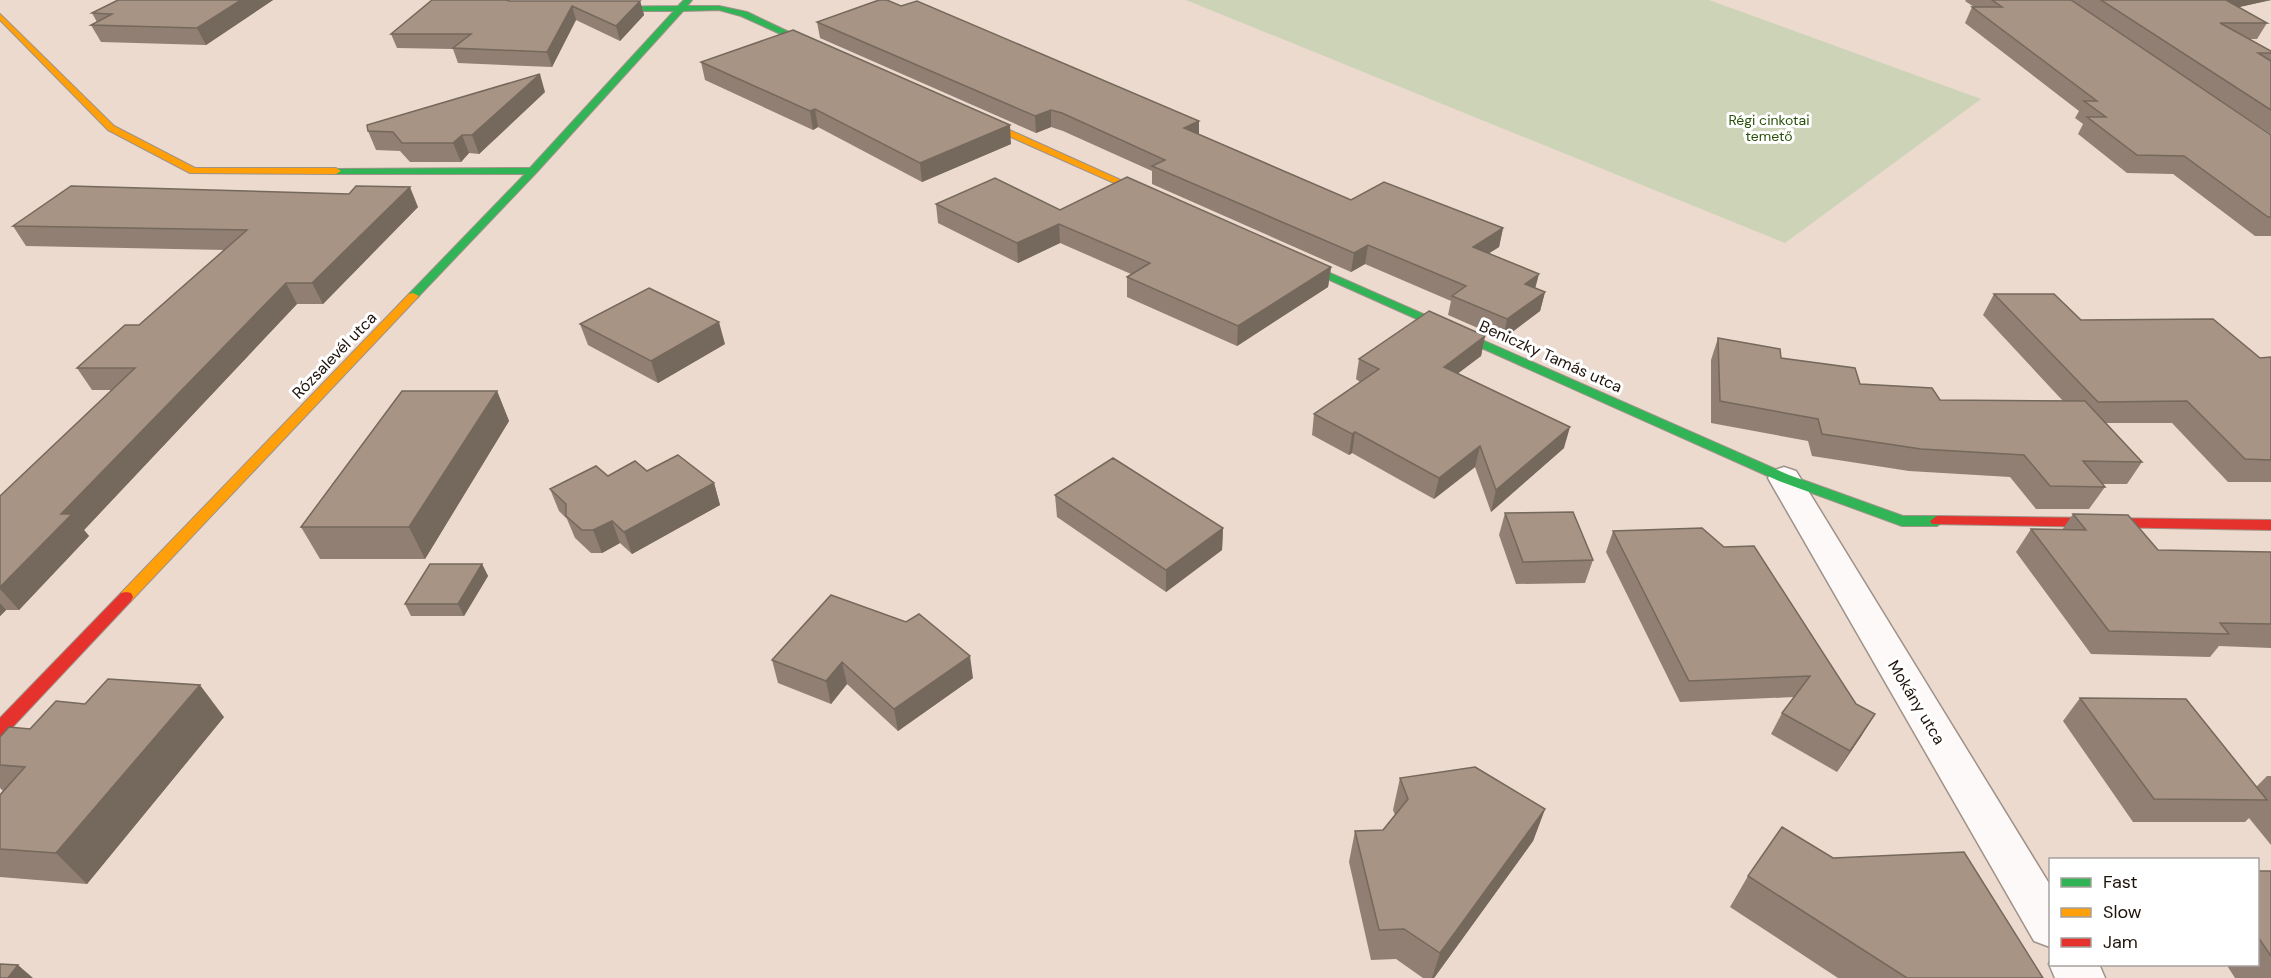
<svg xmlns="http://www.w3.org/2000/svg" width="2271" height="978" font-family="'DM Sans',sans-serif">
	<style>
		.green { fill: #cdd3b7 }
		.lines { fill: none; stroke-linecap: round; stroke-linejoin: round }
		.street-casing { stroke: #9f9289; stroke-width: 3 }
		.fast-casing { stroke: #9f9289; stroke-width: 2 }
		.slow-casing { stroke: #9f9289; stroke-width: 2 }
		.jam-casing { stroke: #9f9289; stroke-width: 2 }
		.street { fill: #fcf9f8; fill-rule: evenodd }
		.fast { fill: #30b455; fill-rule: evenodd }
		.slow { fill: #ff9f0a; fill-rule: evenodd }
		.jam { fill: #e5322d; fill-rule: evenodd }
		.wall { fill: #907f72 }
		.shaded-wall { fill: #75685c }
		.building { fill: #a79484; stroke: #75685c; stroke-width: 1.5 }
		.labels { text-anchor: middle; stroke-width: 6; stroke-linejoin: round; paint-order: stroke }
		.far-park-label { font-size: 14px; fill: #294f07; stroke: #fff }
		.street-label { font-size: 16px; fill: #1e130b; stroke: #fff }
	</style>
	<rect width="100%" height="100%" fill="#ebdacd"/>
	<path class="green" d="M 1186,0 L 1709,0 L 1981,99 L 1785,243 Z"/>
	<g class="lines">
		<g class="street-casing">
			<path id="street" d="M 1784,467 L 1796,471 L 2050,885 L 2050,947 L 2034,941 L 1768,478 L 1772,471 Z
				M 2050,961 L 2050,964 L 2099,964 L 2105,978 L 2055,978 L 2049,964 Z"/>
		</g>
		<g class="fast-casing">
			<path id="fast" d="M 684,0 L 692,0 L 687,6 L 719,6 L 747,12 L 829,51 L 822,53 L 741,16 L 719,10 L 683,11 L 536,173 L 417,298 L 409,298 L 409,294 L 525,174 L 336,174 L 333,173 L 333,169 L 530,168 L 674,11 L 598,11 L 594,9 L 595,7 L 678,6 Z
				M 1289,255 L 1789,475 L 1903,516 L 1937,516 L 1944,521 L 1937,526 L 1902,526 L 1779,481 L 1285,260 L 1284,258 Z"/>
		</g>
		<g class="slow-casing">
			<path id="slow" d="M 0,14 L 114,126 L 195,168 L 336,168 L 341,171 L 336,174 L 190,173 L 108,130 L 0,20 Z
				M 968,114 L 974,114 L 1165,200 L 1157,202 L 968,118 Z
				M 413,293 L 419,296 L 417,298 L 131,601 L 121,601 L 119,597 L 121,593 L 409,294 Z"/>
		</g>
		<g class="jam-casing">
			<path id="jam" d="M 1937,516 L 2271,520 L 2271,530 L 1932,524 L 1930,521 Z
				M 126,592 L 131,593 L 133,597 L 131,601 L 6,734 L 0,736 L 0,718 L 121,593 Z"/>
		</g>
		<use href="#street" class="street"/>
		<use href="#fast" class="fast"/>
		<use href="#slow" class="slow"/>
		<use href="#jam" class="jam"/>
	</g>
	<path class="wall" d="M 118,0 L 273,0 L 206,45 L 101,42 L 91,25 L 97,22 L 92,13 Z
		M 1966,0 L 2271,0 L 2238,7 L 2267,23 L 2257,39 L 2250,39 L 2271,51 L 2271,134 L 2162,62 L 2271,135 L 2271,236 L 2255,236 L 2173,174 L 2127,173 L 2078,134 L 2083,124 L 2075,118 L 2079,111 L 1965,23 L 1972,7 L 1974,7 L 1965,1 Z
		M 510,1 L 640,1 L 644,15 L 620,41 L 576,20 L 552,67 L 458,63 L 453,49 L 397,48 L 391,34 Z
		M 817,22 L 1199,121 L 1199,134 L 1351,200 L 1503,228 L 1499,247 L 1489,253 L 1535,288 L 1545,292 L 1540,311 L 1503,339 L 1448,315 L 1451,301 L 1365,264 L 1351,272 L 1152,184 L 1152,171 L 1063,131 L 1051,127 L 1036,133 L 820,38 Z
		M 701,62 L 1011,144 L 922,182 L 818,127 L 813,130 L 705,80 Z
		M 545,92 L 479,154 L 469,153 L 461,162 L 410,162 L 400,151 L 376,150 L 368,131 Z
		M 936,204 L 1060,210 L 1331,267 L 1328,287 L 1237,346 L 1127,297 L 1127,277 L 1131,274 L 1060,243 L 1018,263 L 938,223 Z
		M 418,207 L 323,304 L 297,304 L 84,530 L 89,536 L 19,610 L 6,610 L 0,616 L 0,496 L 112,390 L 92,390 L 77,368 L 139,325 L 225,250 L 26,246 L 13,226 Z
		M 1994,294 L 2081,320 L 2260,358 L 2271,357 L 2271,482 L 2228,482 L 2172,423 L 2106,423 L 2142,462 L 2127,484 L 2102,484 L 2105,487 L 2089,509 L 2036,509 L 2010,477 L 1909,471 L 1812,456 L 1808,441 L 1711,423 L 1711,360 L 1718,338 L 1860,384 L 1940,400 L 2063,401 L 1983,315 Z
		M 580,324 L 725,344 L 658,383 L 588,345 Z
		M 1485,336 L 1481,356 L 1458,373 L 1564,448 L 1491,512 L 1475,467 L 1434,499 L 1352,453 L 1349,455 L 1312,435 L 1314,414 L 1360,382 L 1356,379 L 1359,359 Z
		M 497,391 L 509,421 L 425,559 L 320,559 L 301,527 Z
		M 647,471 L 714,483 L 720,505 L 632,554 L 620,543 L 602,553 L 591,553 L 575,538 L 567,519 L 559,511 L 550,489 L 608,476 Z
		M 1055,495 L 1223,528 L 1222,550 L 1166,592 L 1057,517 Z
		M 1505,513 L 1593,560 L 1585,583 L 1516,584 L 1499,535 Z
		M 2073,514 L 2158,550 L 2271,552 L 2271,648 L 2219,646 L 2210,657 L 2091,654 L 2016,552 L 2031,529 L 2062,530 Z
		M 1702,528 L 1862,735 L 1837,772 L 1771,734 L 1782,713 L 1794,697 L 1680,702 L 1606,552 L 1613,531 Z
		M 482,564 L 488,576 L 464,616 L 411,616 L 405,604 Z
		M 831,595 L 973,678 L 898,731 L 847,684 L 831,704 L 778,683 L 772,660 Z
		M 2080,698 L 2257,786 L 2267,776 L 2271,776 L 2271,845 L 2249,818 L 2245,822 L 2133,822 L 2063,721 Z
		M 224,717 L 87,884 L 0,877 L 0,795 L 3,791 L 0,788 L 0,737 L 30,729 Z
		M 1400,778 L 1545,809 L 1533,841 L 1434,978 L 1423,978 L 1396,959 L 1371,960 L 1349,862 L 1355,831 L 1383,830 L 1395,815 L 1393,810 Z
		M 1833,858 L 2043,978 L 1838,978 L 1730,907 L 1748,876 Z
		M 2258,871 L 2271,871 L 2271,978 L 2235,978 L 2226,964 L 2258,964 Z"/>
	<path class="shaded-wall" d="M 241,0 L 273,0 L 206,45 L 197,28 Z
		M 2220,0 L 2271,0 L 2213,13 Z
		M 640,1 L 644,15 L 620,41 L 616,26 Z
		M 572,6 L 576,20 L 552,67 L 547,52 Z
		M 540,74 L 545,92 L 479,154 L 472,135 Z
		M 815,109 L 818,127 L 813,130 L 810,111 Z
		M 1051,110 L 1051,127 L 1036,133 L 1035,116 Z
		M 1199,121 L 1199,138 L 1184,128 Z
		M 1010,125 L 1011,144 L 922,182 L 920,163 Z
		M 462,135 L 469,153 L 461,162 L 453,143 Z
		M 410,187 L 418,207 L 323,304 L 312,283 Z
		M 1059,224 L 1060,243 L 1018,263 L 1017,243 Z
		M 1503,228 L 1499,247 L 1469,266 L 1473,247 Z
		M 1368,245 L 1365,264 L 1351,272 L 1354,253 Z
		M 1331,267 L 1328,287 L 1237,346 L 1238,326 Z
		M 1539,274 L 1534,293 L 1525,284 Z
		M 286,283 L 297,304 L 84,530 L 89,536 L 19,610 L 0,589 L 0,587 L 61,514 Z
		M 1545,292 L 1540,311 L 1503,339 L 1507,319 Z
		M 719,322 L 725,344 L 658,383 L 651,361 Z
		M 1485,336 L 1481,356 L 1440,387 L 1444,367 Z
		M 497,391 L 509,421 L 425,559 L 409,527 Z
		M 1570,427 L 1564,448 L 1491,512 L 1496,490 Z
		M 1355,432 L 1352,453 L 1349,455 L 1352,434 Z
		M 1480,446 L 1475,467 L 1434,499 L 1439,478 Z
		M 714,483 L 720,505 L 632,554 L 624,532 Z
		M 612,521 L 620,543 L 602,553 L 593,530 Z
		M 1223,528 L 1222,550 L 1166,592 L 1166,570 Z
		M 482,564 L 488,576 L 464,616 L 458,604 Z
		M 0,603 L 6,610 L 0,616 Z
		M 970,656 L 973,678 L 898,731 L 894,709 Z
		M 842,662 L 847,684 L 831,704 L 826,681 Z
		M 200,685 L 224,717 L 87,884 L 56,853 Z
		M 1875,714 L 1862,735 L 1837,772 L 1850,751 Z
		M 1545,809 L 1533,841 L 1434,978 L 1432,978 L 1440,953 Z
		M 18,965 L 33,978 L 8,978 Z"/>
	<path class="building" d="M 118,0 L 241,0 L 197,28 L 91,25 L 112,14 L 92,13 Z
		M 432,0 L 506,0 L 510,1 L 640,1 L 616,26 L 572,6 L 547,52 L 453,48 L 471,34 L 391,34 Z
		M 879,0 L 887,0 L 901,6 L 917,1 L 1199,121 L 1184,128 L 1351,200 L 1384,182 L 1503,228 L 1473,247 L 1539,274 L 1525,284 L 1545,292 L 1507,319 L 1452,296 L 1466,286 L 1368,245 L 1354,253 L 1152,166 L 1165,160 L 1062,113 L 1051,110 L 1035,116 L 817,22 Z
		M 1992,0 L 2071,0 L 2271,135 L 2271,217 L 2268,217 L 2184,156 L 2137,155 L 2087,117 L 2106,117 L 2084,101 L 2097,101 L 1972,7 L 2002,7 Z
		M 2101,0 L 2226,0 L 2267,23 L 2220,23 L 2271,51 L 2271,53 L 2258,53 L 2271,61 L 2271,110 Z
		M 793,30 L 1010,125 L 920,163 L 815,109 L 810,111 L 701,62 Z
		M 540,74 L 472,135 L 462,135 L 453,143 L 402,143 L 393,132 L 368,131 L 367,125 Z
		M 1127,177 L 1331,267 L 1238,326 L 1127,277 L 1150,263 L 1059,224 L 1017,243 L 936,204 L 995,178 L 1060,210 Z
		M 71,186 L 349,194 L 356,186 L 410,187 L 312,283 L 286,283 L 61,514 L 72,514 L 0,587 L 0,496 L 135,368 L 77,368 L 125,325 L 139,325 L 247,230 L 13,226 Z
		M 649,288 L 719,322 L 651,361 L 580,324 Z
		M 1994,294 L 2054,294 L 2081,320 L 2213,319 L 2260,358 L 2271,357 L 2271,460 L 2245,459 L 2187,401 L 2098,402 Z
		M 1429,311 L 1485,336 L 1444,367 L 1570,427 L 1496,490 L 1480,446 L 1439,478 L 1355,432 L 1352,434 L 1314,414 L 1379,369 L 1359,359 Z
		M 1718,338 L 1780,349 L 1781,358 L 1855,368 L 1860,384 L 1932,388 L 1940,400 L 2085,401 L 2142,462 L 2083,461 L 2105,487 L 2050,486 L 2024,455 L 1921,449 L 1822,434 L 1818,419 L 1720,401 Z
		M 402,391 L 497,391 L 409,527 L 301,527 Z
		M 678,455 L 714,483 L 624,532 L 612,521 L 593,530 L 582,530 L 566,516 L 566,504 L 550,489 L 596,466 L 608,476 L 635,461 L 647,471 Z
		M 1113,458 L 1223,528 L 1166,570 L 1055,495 Z
		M 1573,512 L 1593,560 L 1523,562 L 1505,513 Z
		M 2073,514 L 2128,515 L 2158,550 L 2271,552 L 2271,624 L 2220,623 L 2229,634 L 2109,631 L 2031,529 L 2086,530 Z
		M 1702,528 L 1724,547 L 1754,546 L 1856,704 L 1875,714 L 1850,751 L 1782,713 L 1810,676 L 1689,681 L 1613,531 Z
		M 430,564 L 482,564 L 458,604 L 405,604 Z
		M 831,595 L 906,622 L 919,614 L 970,656 L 894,709 L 842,662 L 826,681 L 772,660 Z
		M 108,679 L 200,685 L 56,853 L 0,849 L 0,795 L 25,767 L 0,765 L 0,737 L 9,727 L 30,729 L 56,701 L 85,704 Z
		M 2080,698 L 2186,699 L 2267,800 L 2154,799 Z
		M 1475,767 L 1545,809 L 1440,953 L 1404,929 L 1379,930 L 1355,831 L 1383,830 L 1408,799 L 1400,778 Z
		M 1782,827 L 1833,858 L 1964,852 L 2043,978 L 1907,978 L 1748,876 Z
		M 2258,871 L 2271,871 L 2271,956 L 2258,937 Z
		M 0,964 L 18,965 L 8,978 L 0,978 Z"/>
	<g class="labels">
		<g class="far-park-label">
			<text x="1769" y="125">Régi cinkotai<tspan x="1769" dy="16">temető</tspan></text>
		</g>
		<g class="street-label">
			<text transform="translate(334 355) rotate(-46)" y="6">Rózsalevél utca</text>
			<text transform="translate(1551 356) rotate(24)" y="6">Beniczky Tamás utca</text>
			<text transform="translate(1917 702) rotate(59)" y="6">Mokány utca</text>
		</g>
	</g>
	<rect x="2049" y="858" width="210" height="108" fill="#ffffff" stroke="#a5a19d" stroke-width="1.5"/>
	<rect x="2061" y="878" width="30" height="9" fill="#30b455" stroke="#a5a19d" stroke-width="1.5"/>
	<text x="2103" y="888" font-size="18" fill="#1e130b">Fast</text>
	<rect x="2061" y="908" width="30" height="9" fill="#ff9f0a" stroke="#a5a19d" stroke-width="1.5"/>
	<text x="2103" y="918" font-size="18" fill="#1e130b">Slow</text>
	<rect x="2061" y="938" width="30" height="9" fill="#e5322d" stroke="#a5a19d" stroke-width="1.5"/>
	<text x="2103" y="948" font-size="18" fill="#1e130b">Jam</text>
</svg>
